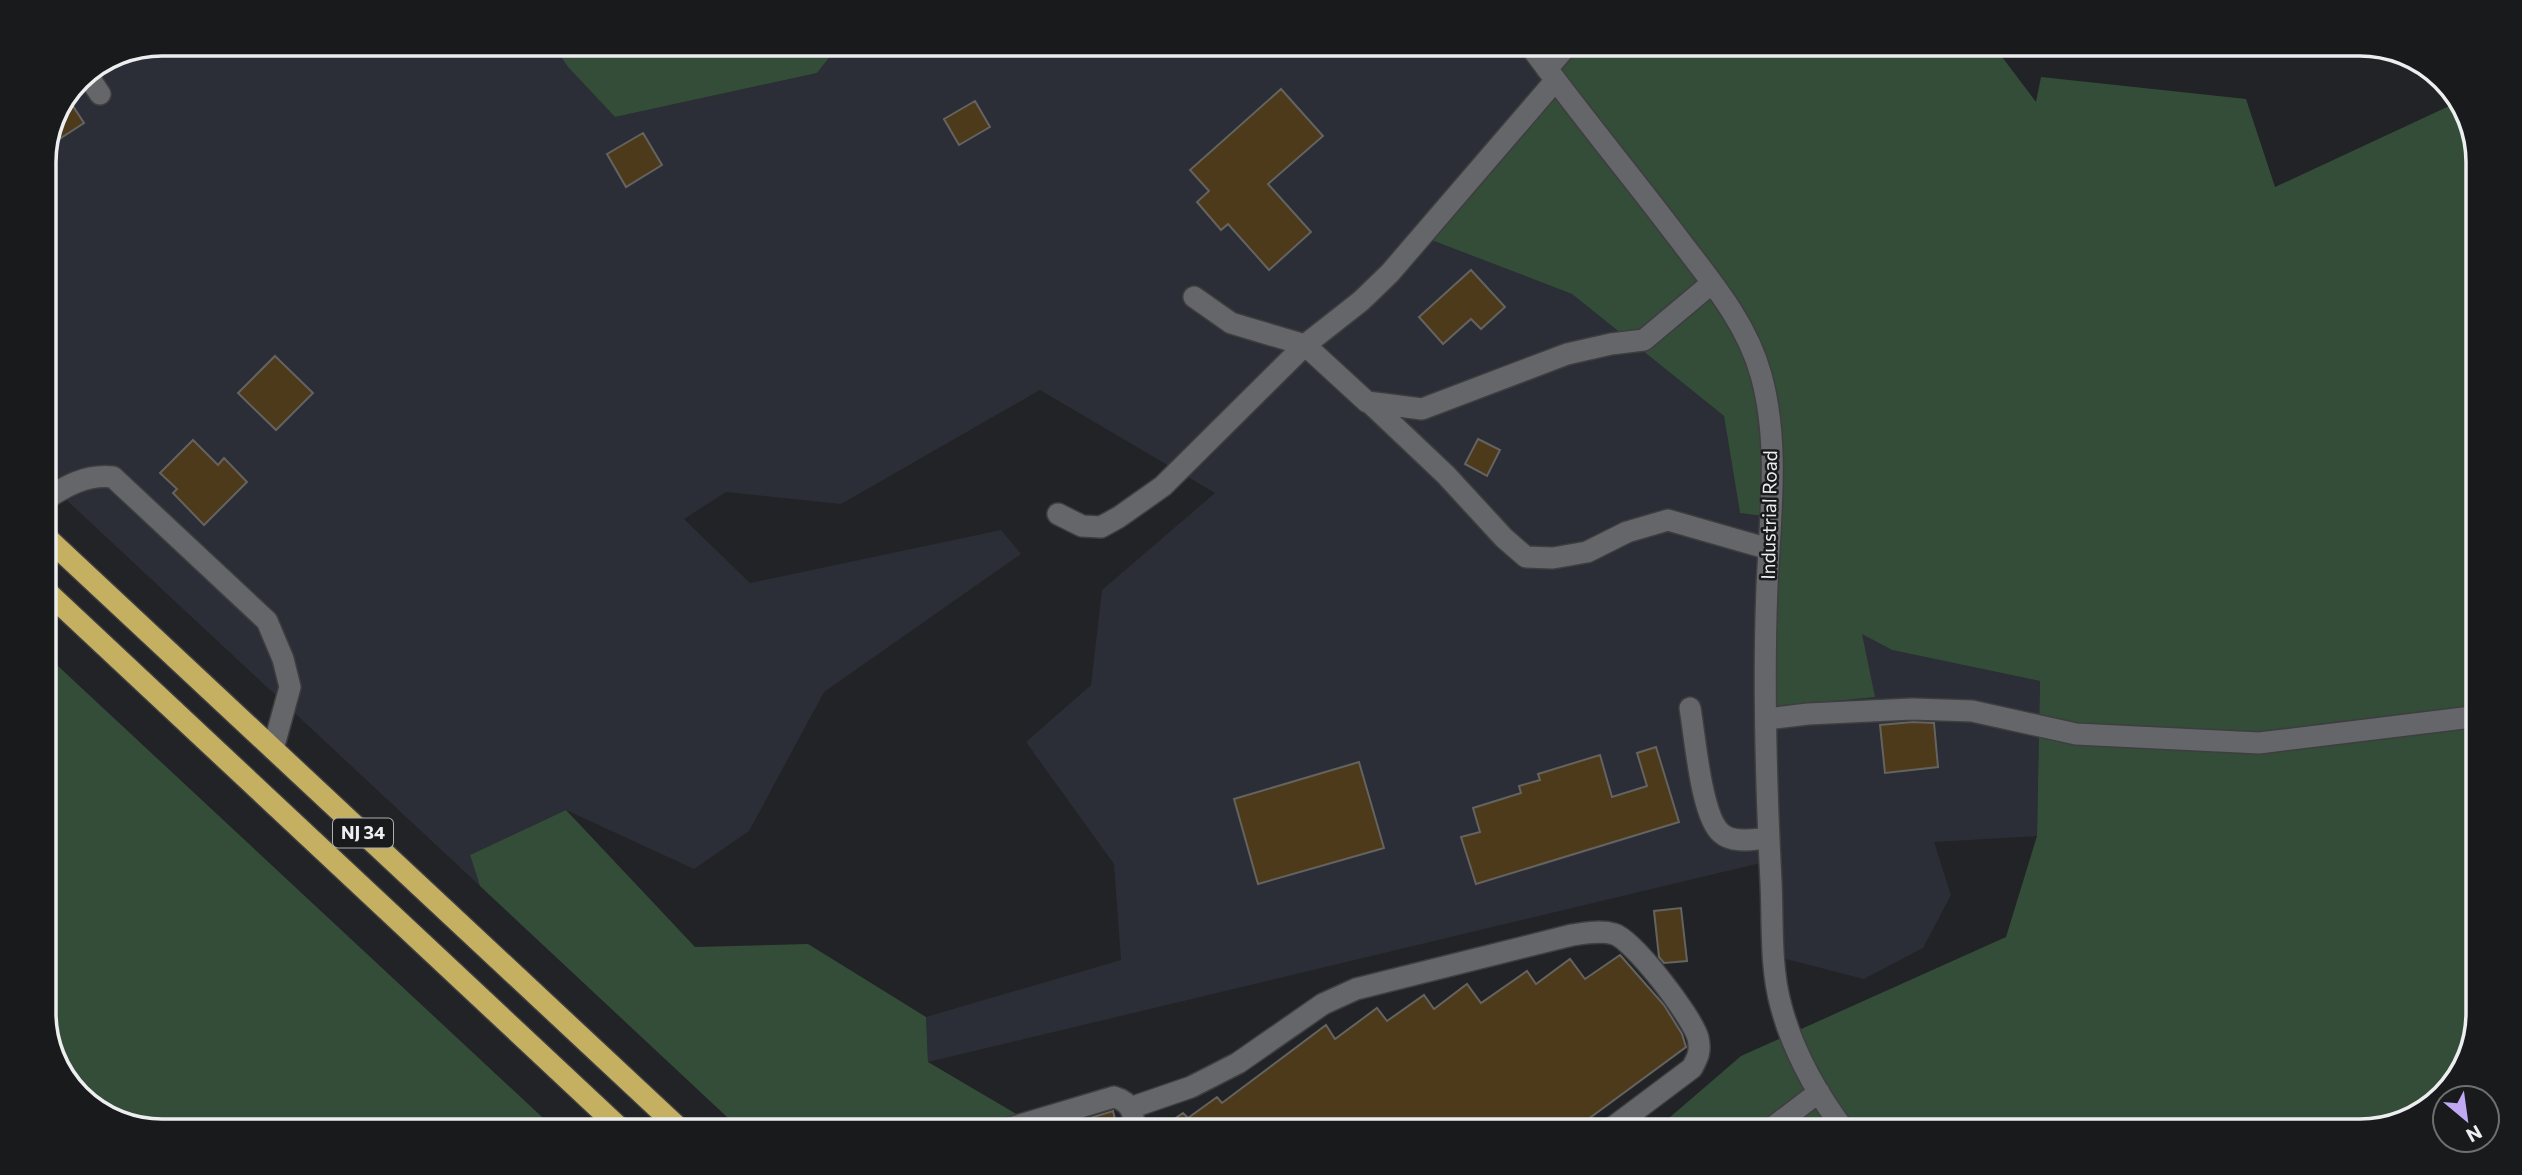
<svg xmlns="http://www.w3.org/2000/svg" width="2522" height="1175" font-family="Commissioner,sans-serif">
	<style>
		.built { fill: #2b2e36 }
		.green { fill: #344d39 }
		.building { fill: #4c3a1b; stroke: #656360; stroke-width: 2 }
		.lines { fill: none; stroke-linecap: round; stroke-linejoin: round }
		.minor-casing { stroke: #3e3e40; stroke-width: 24 }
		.highway-casing { stroke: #3e3e40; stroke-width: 24 }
		.minor { stroke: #656669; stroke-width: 21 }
		.highway { stroke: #c5af61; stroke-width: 21 }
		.labels { text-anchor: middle; stroke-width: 5; stroke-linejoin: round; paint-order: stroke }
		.shield { fill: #191a1c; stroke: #adaeb0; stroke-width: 2 }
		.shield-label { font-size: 18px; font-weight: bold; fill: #edeeef }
		.street-label { font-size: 19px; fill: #edeeef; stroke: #191a1c }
		.rim { fill: none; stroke: #edeeef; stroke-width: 3.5 }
	</style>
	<rect width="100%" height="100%" fill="#222326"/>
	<path class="built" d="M 1529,47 L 1556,82 L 1421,236 L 1572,294 L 1724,416 L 1740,513 L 1780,518 L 1861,633 L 1892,650 L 2040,681 L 2037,836 L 1934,842 L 1951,895 L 1923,948 L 1864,979 L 1774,956 L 1773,860 L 928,1062 L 926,1017 L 1121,960 L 1114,864 L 1026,742 L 1091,685 L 1102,590 L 1215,493 L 1040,390 L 841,504 L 726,492 L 684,519 L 750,583 L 1001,530 L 1021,554 L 824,692 L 749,831 L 694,869 L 566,810 L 470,855 L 480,886 L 44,479 L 44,155 L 79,78 L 117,53 L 557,51 L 568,67 L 615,117 L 817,73 L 835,50 Z"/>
	<path class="green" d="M 1993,45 L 2036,102 L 2041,77 L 2246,99 L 2275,187 L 2460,101 L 2478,155 L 2469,1058 L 2426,1111 L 2360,1131 L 1654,1131 L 1741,1056 L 2006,937 L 2037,836 L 2040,681 L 1892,650 L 1862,634 L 1875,697 L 1773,707 L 1779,518 L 1740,513 L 1724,416 L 1572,294 L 1421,236 L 1556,83 L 1529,47 Z
		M 835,50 L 817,73 L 615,117 L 568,67 L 557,51 Z
		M 44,653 L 557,1131 L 162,1131 L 117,1122 L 64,1079 L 44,1021 Z
		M 566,810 L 695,947 L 808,944 L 926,1017 L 928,1062 L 1045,1131 L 742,1131 L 480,886 L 470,855 Z"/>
	<path class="building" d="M 1281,89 L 1323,136 L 1268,184 L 1311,232 L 1269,270 L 1228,224 L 1221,230 L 1197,202 L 1209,191 L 1190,170 Z
		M 69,100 L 84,123 L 47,147 Z
		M 975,101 L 990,127 L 959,145 L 944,119 Z
		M 643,133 L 662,165 L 626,187 L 607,154 Z
		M 1471,270 L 1505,307 L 1481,329 L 1471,319 L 1443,344 L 1419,317 Z
		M 275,356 L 313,393 L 276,430 L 238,393 Z
		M 1478,439 L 1500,450 L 1487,476 L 1465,464 Z
		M 193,440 L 218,465 L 224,458 L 247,482 L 204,525 L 173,493 L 177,489 L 160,473 Z
		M 1913,722 L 1934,723 L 1938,767 L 1885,773 L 1880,725 Z
		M 1656,747 L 1679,822 L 1476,884 L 1461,837 L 1480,832 L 1473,808 L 1521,793 L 1519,786 L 1540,780 L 1538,774 L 1600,755 L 1612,797 L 1647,786 L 1637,753 Z
		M 1359,762 L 1384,848 L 1258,884 L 1234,799 Z
		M 1681,908 L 1687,961 L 1664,963 L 1659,957 L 1654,911 Z
		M 1620,955 L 1664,1005 L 1682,1034 L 1686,1047 L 1572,1131 L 1157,1131 L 1183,1113 L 1188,1118 L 1217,1097 L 1222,1103 L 1326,1025 L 1335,1039 L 1377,1008 L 1387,1021 L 1424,995 L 1434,1009 L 1467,984 L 1481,1003 L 1527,971 L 1536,984 L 1570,959 L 1585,979 Z
		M 1113,1111 L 1118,1131 L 1051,1131 L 1051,1130 Z"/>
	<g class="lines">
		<g class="minor-casing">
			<path id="minor" d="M 1531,47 C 1578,112 1630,174 1679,239 C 1710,280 1747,323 1761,375 C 1780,443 1770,517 1767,587 C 1763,685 1766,784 1771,882 C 1773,922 1770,967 1781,1006 C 1793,1051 1817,1094 1845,1131
				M 1547,69 L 1566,47
				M 86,73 L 100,94
				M 1194,297 L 1231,323 L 1305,345 L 1361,301 L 1390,273 L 1555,81
				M 1369,402 L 1446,475 L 1504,538 L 1526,557 L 1553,558 L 1587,552 L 1627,532 L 1668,520 L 1769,549
				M 44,500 C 66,486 86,474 113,477 L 267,621 L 283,659 L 290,687 L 273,749
				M 1058,514 L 1082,526 L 1101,527 L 1119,517 L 1163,486 L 1305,345 L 1367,402 L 1422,409 L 1567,354 L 1611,344 L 1644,340 L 1712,283
				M 1690,708 C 1695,736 1701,816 1721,833 C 1733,844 1754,839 1769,838
				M 1767,719 L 1808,714 L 1912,709 L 1972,711 L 2076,734 L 2259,743 L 2472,717
				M 1130,1108 L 1191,1087 L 1238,1063 L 1323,1004 L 1356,989 L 1572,935 C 1585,933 1601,930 1614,934 C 1633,939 1693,1018 1698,1038 C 1701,1051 1698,1057 1692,1068 L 1608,1131
				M 1000,1131 L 1114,1097 C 1131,1102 1137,1115 1131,1131
				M 1768,1131 L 1819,1092"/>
		</g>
		<g class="highway-casing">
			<path id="highway" d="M 44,535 L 682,1131
				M 44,589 L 623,1131"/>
		</g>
		<use href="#minor" class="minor"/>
		<use href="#highway" class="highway"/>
	</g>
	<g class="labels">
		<rect class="shield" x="333" y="818.5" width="60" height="29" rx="5"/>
		<g class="shield-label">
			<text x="363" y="839">NJ 34</text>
		</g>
		<g class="street-label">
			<text transform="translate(1769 515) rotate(-89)" y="7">Industrial Road</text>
		</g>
	</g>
	<path d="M0 0H2522V1175H0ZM162 56H2360A106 106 0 0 1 2466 162V1013A106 106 0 0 1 2360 1119H162A106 106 0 0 1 56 1013V162A106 106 0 0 1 162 56Z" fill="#191a1c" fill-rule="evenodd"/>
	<path class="rim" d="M162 56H2360A106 106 0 0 1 2466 162V1013A106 106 0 0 1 2360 1119H162A106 106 0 0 1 56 1013V162A106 106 0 0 1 162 56Z"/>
	<g transform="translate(2466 1119) rotate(151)"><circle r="33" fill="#191a1c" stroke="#6e6f70" stroke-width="2"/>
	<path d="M0-5L12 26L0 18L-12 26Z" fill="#c1a8f3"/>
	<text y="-10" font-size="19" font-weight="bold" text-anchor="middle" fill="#edeeef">N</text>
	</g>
</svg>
